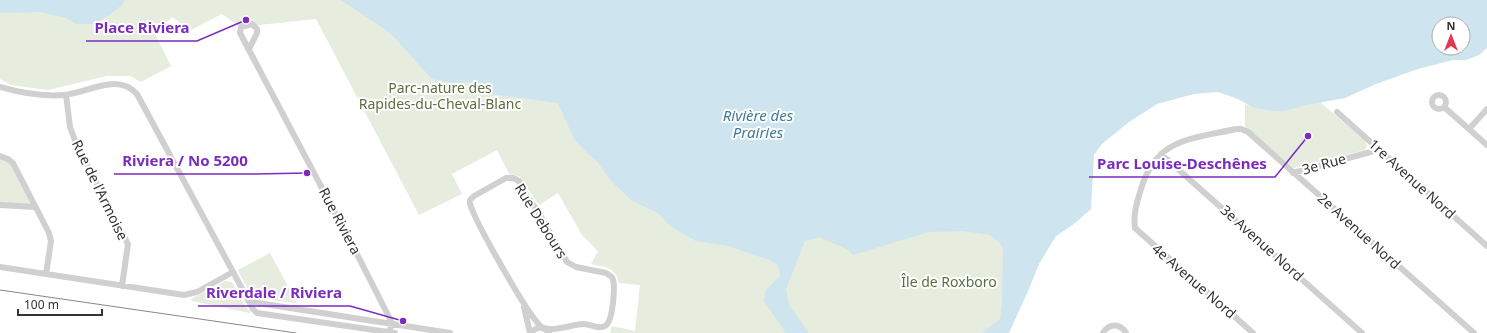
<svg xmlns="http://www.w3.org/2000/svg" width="1487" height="333" font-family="'Noto Sans',sans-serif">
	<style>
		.green { fill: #e6ecde }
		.water { fill: #cee4ee; fill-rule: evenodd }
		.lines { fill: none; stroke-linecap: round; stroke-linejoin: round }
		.street { stroke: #d0d0d0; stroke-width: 6 }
		.tram { stroke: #888; stroke-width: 1 }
		.labels { text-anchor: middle; stroke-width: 4; stroke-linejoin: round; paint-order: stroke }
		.park-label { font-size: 14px; fill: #59703e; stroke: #fff }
		.street-label { font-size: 14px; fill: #333; stroke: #fff }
		.water-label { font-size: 15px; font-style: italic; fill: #3e7b97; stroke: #fff }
		.leader { fill: none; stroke: #7b2cbf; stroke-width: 1.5 }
		.callout-dot { fill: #7b2cbf; stroke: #fff; stroke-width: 1.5 }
		.callout-label { font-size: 15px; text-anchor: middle; font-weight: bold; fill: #7b2cbf; stroke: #fff; stroke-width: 4; stroke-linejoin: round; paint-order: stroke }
	</style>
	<rect width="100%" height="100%" fill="#fff"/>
	<path class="green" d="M 0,0 L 412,0 L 1016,207 L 1000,333 L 610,333 L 612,326 L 635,331 L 640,285 L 619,283 C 616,267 605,267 591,264 L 598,251 L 582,235 L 558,193 L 539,205 L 519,176 L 509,174 L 497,150 L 452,174 L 462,194 L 419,215 L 316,19 L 240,27 L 222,14 L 191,30 L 172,17 L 155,34 L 171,66 L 141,82 L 130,76 L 107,76 L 48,90 L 11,85 L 0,79 Z
		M 1320,102 L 1366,142 L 1367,146 L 1365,150 L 1294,168 L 1245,127 L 1245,104 C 1275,117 1290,108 1320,102 Z
		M 0,156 L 8,159 L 35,207 L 0,205 Z
		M 270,253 L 297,303 L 261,299 C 248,295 244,281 238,270 Z
		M 225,281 L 232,282 L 245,306 L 251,312 L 249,313 L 192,301 L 191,299 Z"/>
	<path class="water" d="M 0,0 L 124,0 L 122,5 L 109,15 L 93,24 L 76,24 L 66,18 L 40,12 L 0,13 Z
		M 341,0 L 1487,0 L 1487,48 L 1479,55 L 1466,60 L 1453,60 L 1418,69 L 1376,84 L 1345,98 L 1307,105 L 1284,111 L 1272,111 L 1254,108 L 1238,99 L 1218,92 L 1194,94 L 1157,104 L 1129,122 L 1102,144 L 1094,155 L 1091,209 L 1074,224 L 1056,236 L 1039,264 L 1029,289 L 1009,333 L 982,333 L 1000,319 L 1002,303 L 1003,248 L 1000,243 L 990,235 L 963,231 L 929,232 L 853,255 L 849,250 L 819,237 L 805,241 L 786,289 L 789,305 L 809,333 L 786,333 L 764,301 L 766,290 L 780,276 L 778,265 L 769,260 L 729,246 L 696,241 L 670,226 L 658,213 L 631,200 L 610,180 L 597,161 L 587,153 L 574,139 L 558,103 L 485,93 L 469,82 L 450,83 L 432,79 L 394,37 L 383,28 ZM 1439,24 L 1463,24 L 1463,48 L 1439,48 Z"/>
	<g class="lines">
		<path class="street" d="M 249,49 L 257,33 L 257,29 L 252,24 L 241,27 L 240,33 L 360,260 L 390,319 L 391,322 L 390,332
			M 0,87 C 21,93 42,97 64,95 C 88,93 117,72 137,94 L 253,309 L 257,313 L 395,333
			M 66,95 L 70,127 L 76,143 L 128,244 L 122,286
			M1432 102a7 7 0 1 1 14 0a7 7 0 1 1-14 0Z
			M 1444,107 L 1487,145
			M 1337,112 L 1487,246
			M 1469,129 L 1487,109
			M 1161,154 L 1362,333
			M 0,156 L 8,159 L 13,163 L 49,233 L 51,241 L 46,274
			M 1293,173 L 1378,150
			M 506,178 L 513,178 L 519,181 L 525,193 L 537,210 L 567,262 L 576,267 L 606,273 L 612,277 C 616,284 613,322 605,326 C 598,330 591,324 584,324 C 573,324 552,333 542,327 C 530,320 475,221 470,204 L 470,200 L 474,196 Z
			M 0,205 L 35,207
			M 0,267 L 184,295 L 197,292 L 233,272
			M 248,299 L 258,303 L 450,333
			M 524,307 L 530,333
			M 531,333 C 536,326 544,326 549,333
			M 1103,333 C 1109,323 1120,323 1126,333
			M 1253,333 L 1135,228 C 1133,214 1137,202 1141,189 C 1156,138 1191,139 1236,129 L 1241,129 L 1248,132 L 1474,333"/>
		<path class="tram" d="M 0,290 L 296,333"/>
	</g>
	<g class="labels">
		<g class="park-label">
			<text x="440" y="93">Parc-nature des<tspan x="440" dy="16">Rapides-du-Cheval-Blanc</tspan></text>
			<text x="949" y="287">Île de Roxboro</text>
		</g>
		<g class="street-label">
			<text transform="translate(1324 164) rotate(-15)" y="5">3e Rue</text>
			<text transform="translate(1412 179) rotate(42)" y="5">1re Avenue Nord</text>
			<text transform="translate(100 190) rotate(64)" y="5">Rue de l'Armoise</text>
			<text transform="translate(340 221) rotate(62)" y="5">Rue Riviera</text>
			<text transform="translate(541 221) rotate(58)" y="5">Rue Debours</text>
			<text transform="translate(1359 231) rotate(42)" y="5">2e Avenue Nord</text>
			<text transform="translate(1262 243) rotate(42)" y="5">3e Avenue Nord</text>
			<text transform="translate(1194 281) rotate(41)" y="5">4e Avenue Nord</text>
		</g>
		<g class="water-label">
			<text x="758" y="121">Rivière des<tspan x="758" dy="17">Prairies</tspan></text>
		</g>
	</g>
	<path class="leader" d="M246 20L197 41H86M307 173L255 174H114M1308 136L1275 177H1089M403 321L350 306H198"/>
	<g class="callout-dot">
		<circle cx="246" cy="20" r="4"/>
		<circle cx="307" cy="173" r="4"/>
		<circle cx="1308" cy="136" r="4"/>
		<circle cx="403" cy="321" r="4"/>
	</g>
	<g class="callout-label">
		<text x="142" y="33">Place Riviera</text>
		<text x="185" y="166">Riviera / No 5200</text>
		<text x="1182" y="169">Parc Louise-Deschênes</text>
		<text x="274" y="298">Riverdale / Riviera</text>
	</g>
	<g transform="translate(1451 36)"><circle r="19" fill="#ffffff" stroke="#adadad"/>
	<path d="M0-3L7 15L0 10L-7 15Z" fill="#e73750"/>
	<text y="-6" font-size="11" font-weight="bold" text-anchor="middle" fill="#333333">N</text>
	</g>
	<path d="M18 309v6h84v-6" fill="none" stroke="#333333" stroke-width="2"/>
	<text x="24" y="309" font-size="12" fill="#333333" stroke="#ffffff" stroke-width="3" paint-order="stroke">100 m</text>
</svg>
